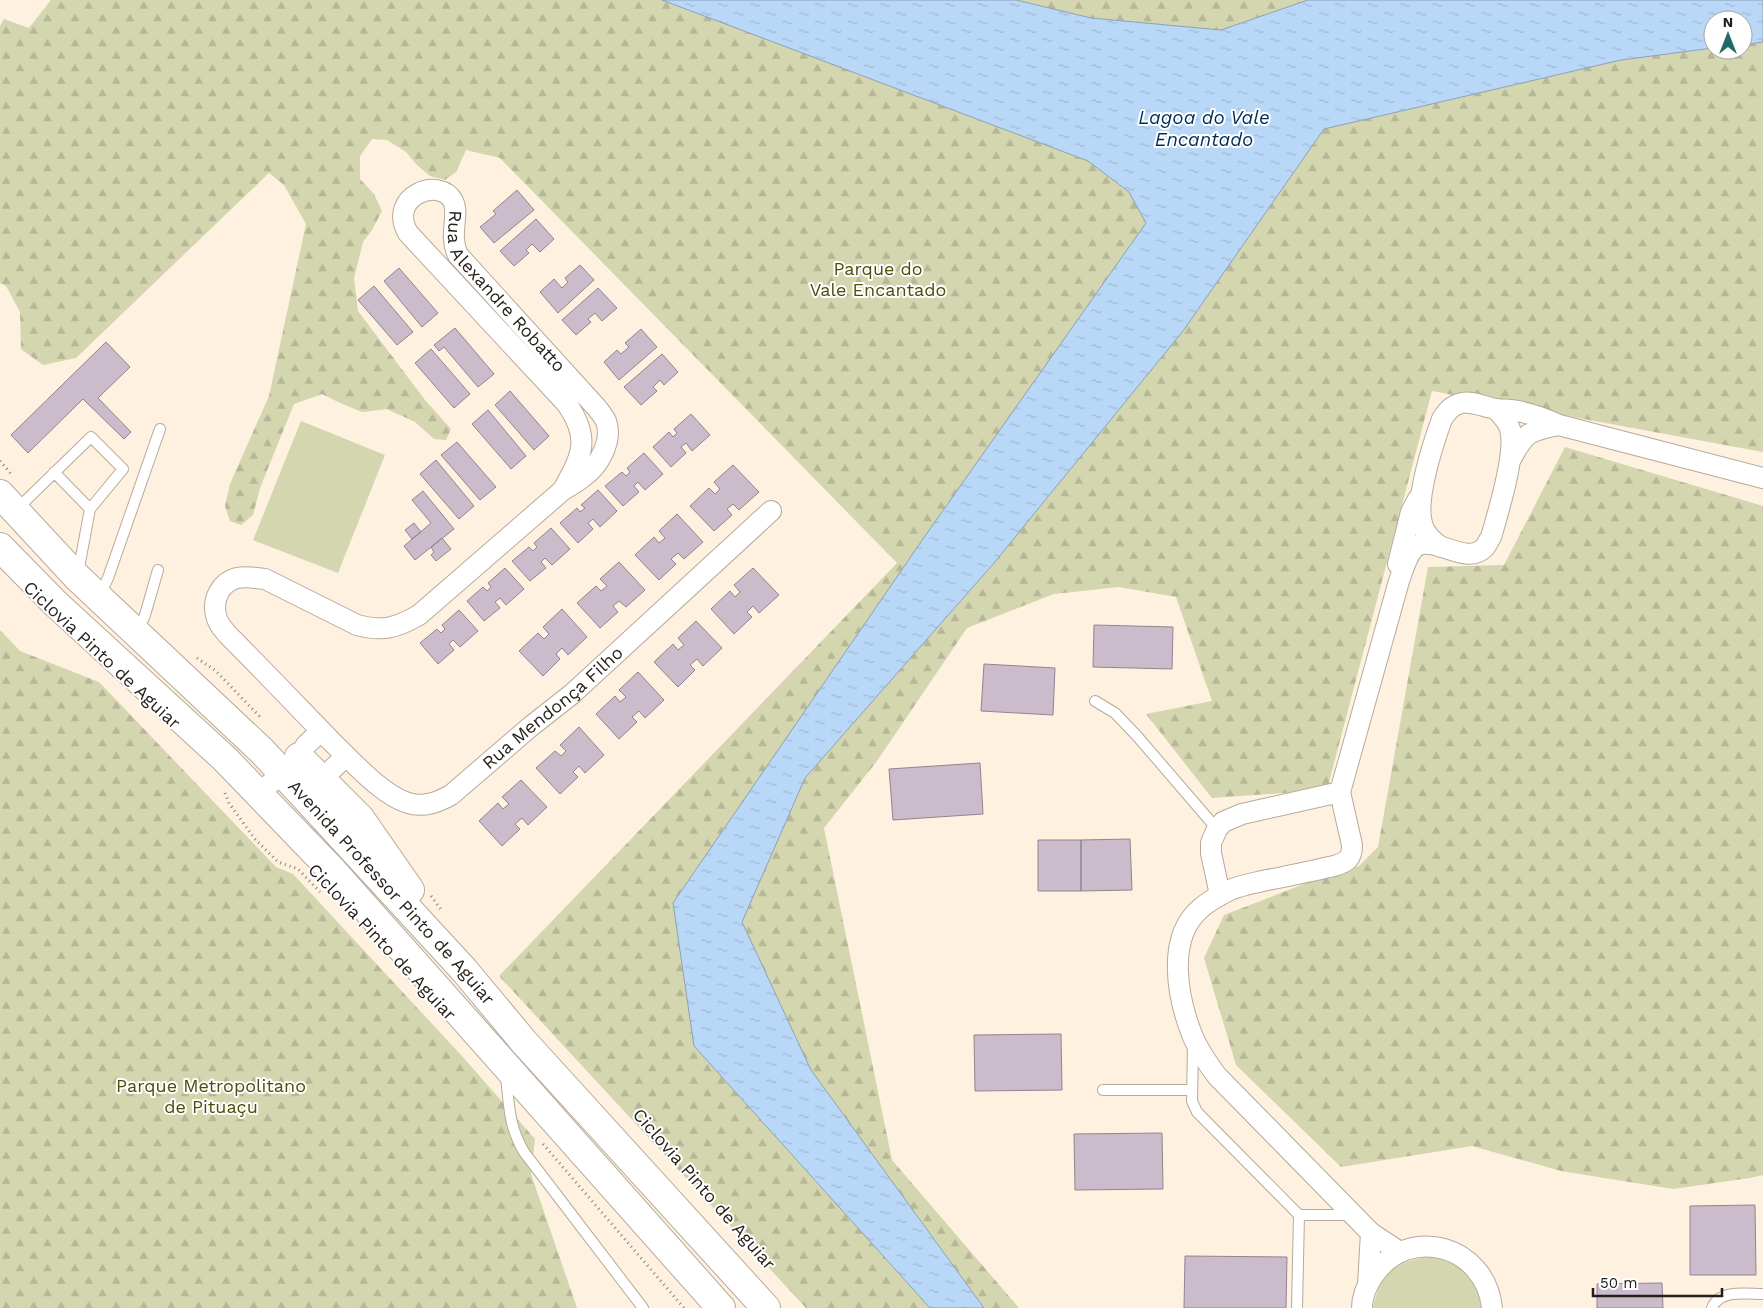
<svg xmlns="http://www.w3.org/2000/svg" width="1763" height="1308" font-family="'Work Sans',sans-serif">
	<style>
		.green { fill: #d3d6af }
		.forest { fill: url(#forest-firs) }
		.water { fill: url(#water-ripples); stroke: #8ca0b5 }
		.building { fill: #cbbccc; stroke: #918492 }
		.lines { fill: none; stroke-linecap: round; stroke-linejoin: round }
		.service-casing { stroke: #b7aa9a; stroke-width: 12 }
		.minor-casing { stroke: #b7aa9a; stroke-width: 22 }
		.primary-casing { stroke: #b7aa9a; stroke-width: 30 }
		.path { stroke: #898075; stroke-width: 3; stroke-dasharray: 1 4; stroke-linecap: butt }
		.service { stroke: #fff; stroke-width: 10 }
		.minor { stroke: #fff; stroke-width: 20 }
		.primary { stroke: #fff; stroke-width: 28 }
		.labels { text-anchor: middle; stroke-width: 4; stroke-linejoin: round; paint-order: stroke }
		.park-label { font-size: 18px; fill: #4c4e09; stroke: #fff }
		.street-label { font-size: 18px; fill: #241f19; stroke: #fff }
		.water-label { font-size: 19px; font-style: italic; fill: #002d54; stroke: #fff }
	</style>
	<defs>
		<pattern id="forest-firs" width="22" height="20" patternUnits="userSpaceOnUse" patternTransform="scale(1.25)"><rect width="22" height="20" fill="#d3d6af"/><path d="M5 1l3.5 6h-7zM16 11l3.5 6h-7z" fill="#b5b796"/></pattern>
		<pattern id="water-ripples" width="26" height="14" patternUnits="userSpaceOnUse" patternTransform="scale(1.25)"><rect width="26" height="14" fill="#b9d8f8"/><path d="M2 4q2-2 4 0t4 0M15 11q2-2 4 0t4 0" fill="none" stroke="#9fb9d4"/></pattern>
	</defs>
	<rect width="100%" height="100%" fill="#fef1e0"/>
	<path class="green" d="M 301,421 L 385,455 L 338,573 L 253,540 Z
		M 1429,1257 C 1459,1262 1478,1276 1481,1308 L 1373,1308 C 1379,1274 1396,1261 1429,1257 Z"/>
	<path class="forest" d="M 51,0 L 662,0 L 1088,161 L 1129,192 L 1146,223 L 673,903 L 694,1046 L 930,1308 L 806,1308 L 499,976 L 897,563 L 500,158 L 466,150 L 456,172 L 445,180 L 430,176 L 417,165 L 406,152 L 387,140 L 372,139 L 360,156 L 360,179 L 374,194 L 382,211 L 372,230 L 363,242 L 354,278 L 358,311 L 425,400 L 451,429 L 446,440 L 434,439 L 415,422 L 387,409 L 362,412 L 340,403 L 322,394 L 294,404 L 260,488 L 253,515 L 241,525 L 230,521 L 225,506 L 230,484 L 269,396 L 306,224 L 284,185 L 269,173 L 76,358 L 43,365 L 21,349 L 20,312 L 6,286 L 0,283 L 0,26 L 4,19 L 29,28 Z
		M 1016,0 L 1308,0 L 1221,30 L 1091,18 Z
		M 1763,42 L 1763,452 L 1432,391 L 1327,790 L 1212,798 L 1146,714 L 1212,701 L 1176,597 L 1119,587 L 1054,594 L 967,628 L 877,761 L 824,828 L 892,1160 L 1019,1308 L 984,1308 L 811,1070 L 742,922 L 805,778 L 994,563 L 1183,331 L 1324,129 L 1621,60 L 1713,48 L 1713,50 L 1743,50 L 1743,45 Z
		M 1565,447 L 1763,506 L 1763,1175 L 1750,1178 L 1673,1189 L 1561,1171 L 1472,1146 L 1341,1167 L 1236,1065 L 1204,958 L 1224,915 L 1304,884 L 1359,866 L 1378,847 L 1428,567 L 1504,565 Z
		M 0,630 L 20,651 L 99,682 L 276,867 L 293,874 L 461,1055 L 535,1139 L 531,1174 L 577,1308 L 0,1308 Z"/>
	<path class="water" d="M 662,0 L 1016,0 L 1091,18 L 1221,30 L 1308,0 L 1763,0 L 1763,42 L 1743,45 L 1743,20 L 1713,20 L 1713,48 L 1621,60 L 1324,129 L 1183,331 L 994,563 L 805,778 L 742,922 L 811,1070 L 984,1308 L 930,1308 L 694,1046 L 673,903 L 925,536 L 1146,223 L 1129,192 L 1088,161 Z"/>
	<path class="building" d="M 517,190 L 534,210 L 494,243 L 480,227 L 496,214 L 493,211 Z
		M 536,219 L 554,239 L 540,252 L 532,244 L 526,250 L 529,253 L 514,266 L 500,251 Z
		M 580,265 L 594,280 L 558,313 L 540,292 L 554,279 L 562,288 L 568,282 L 565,278 Z
		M 399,268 L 438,313 L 422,327 L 384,281 Z
		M 374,286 L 413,332 L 397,345 L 358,300 Z
		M 598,288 L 617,308 L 602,321 L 595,313 L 588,319 L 591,322 L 576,335 L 562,320 Z
		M 455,328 L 494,374 L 478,387 L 444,347 L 439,351 L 434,345 Z
		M 641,329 L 657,347 L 619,380 L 604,362 L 617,350 L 621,354 L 629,347 L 625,343 Z
		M 106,342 L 130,367 L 98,398 L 131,432 L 124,439 L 83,399 L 28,453 L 11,435 Z
		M 431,349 L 470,394 L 454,408 L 415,363 Z
		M 662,354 L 678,372 L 664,385 L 660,380 L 653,387 L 657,391 L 641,405 L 624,387 Z
		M 510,391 L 549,436 L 534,450 L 495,405 Z
		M 488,410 L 526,456 L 511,469 L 472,424 Z
		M 691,414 L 710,435 L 692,451 L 686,443 L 681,447 L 686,453 L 671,467 L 653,447 L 669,432 L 673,437 L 677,433 L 674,429 Z
		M 457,442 L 496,487 L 480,500 L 441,455 Z
		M 644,453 L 663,474 L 645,490 L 638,482 L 634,486 L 639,492 L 623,506 L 605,486 L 622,472 L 626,476 L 630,472 L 627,468 Z
		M 436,460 L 474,506 L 459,519 L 420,474 Z
		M 733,465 L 759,492 L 739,510 L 733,504 L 727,509 L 732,515 L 714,531 L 690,506 L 709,488 L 715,494 L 720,489 L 714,482 Z
		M 598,490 L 617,511 L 600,527 L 593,519 L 588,523 L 593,529 L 578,543 L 560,523 L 577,508 L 580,512 L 585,508 L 581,505 Z
		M 423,491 L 454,529 L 415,560 L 404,546 L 431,523 L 412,500 Z
		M 677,514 L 703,542 L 684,559 L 678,553 L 671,559 L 676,564 L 659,580 L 635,555 L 654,537 L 659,543 L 665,538 L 659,531 Z
		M 414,523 L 421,532 L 412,539 L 405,530 Z
		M 551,528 L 570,549 L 552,565 L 545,558 L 541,562 L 546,568 L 530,581 L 512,561 L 529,547 L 533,551 L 537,547 L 534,543 Z
		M 442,538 L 451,549 L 436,561 L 431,555 L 434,552 L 431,547 Z
		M 619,562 L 645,590 L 626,607 L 619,601 L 613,606 L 618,612 L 600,628 L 577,603 L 596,586 L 601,591 L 607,586 L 600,579 Z
		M 505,568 L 524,589 L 506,605 L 500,598 L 495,602 L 500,608 L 484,621 L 467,601 L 483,587 L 487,591 L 491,587 L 488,583 Z
		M 753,568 L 779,595 L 759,613 L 753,606 L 747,612 L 752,617 L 734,634 L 711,609 L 730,591 L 735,597 L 740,592 L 734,585 Z
		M 562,609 L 587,637 L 568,655 L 562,648 L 556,654 L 560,659 L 543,676 L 519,651 L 538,633 L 544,639 L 549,634 L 543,627 Z
		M 459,610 L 478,631 L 460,647 L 453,640 L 449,644 L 454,650 L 438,664 L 420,643 L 437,629 L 441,633 L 445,629 L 442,625 Z
		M 696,621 L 722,648 L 703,666 L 697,659 L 690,665 L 695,670 L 678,687 L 654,662 L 673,644 L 678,650 L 684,645 L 678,638 Z
		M 1094,625 L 1173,627 L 1172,669 L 1093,667 Z
		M 984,664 L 1055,668 L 1053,715 L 981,711 Z
		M 638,672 L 664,700 L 645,718 L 639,711 L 632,717 L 637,722 L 619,739 L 596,714 L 615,696 L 620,702 L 626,697 L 619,690 Z
		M 579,727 L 604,755 L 585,773 L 579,766 L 573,772 L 578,777 L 560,794 L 536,768 L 555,751 L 561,756 L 566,751 L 560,745 Z
		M 980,763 L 983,814 L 893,820 L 889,769 Z
		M 521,780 L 547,807 L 528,825 L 522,818 L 515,824 L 520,829 L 502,846 L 479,821 L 498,803 L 503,809 L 509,804 L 502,797 Z
		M 1130,839 L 1132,890 L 1081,891 L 1081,840 Z
		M 1038,840 L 1081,840 L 1081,891 L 1038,891 Z
		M 1061,1034 L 1062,1090 L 975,1091 L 974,1035 Z
		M 1162,1133 L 1163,1189 L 1075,1190 L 1074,1134 Z
		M 1755,1205 L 1756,1275 L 1690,1275 L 1690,1206 Z
		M 1185,1256 L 1287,1257 L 1286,1308 L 1184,1308 Z
		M 1662,1283 L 1663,1308 L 1597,1308 L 1597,1284 Z"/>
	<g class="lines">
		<g class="service-casing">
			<path id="service" d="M 54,472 L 90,509
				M 16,510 L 91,437 L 123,469 L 90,509 L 78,573
				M 99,597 L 108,578 L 160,429
				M 138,631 L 145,615 L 158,570
				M 1095,701 L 1115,713 L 1137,736 L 1217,829
				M 1193,1046 L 1192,1101 L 1197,1112 L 1299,1215 L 1352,1215
				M 506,1076 C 509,1105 509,1127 524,1152 L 643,1308
				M 1103,1090 L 1192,1090
				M 1297,1308 L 1299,1215
				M 1712,1308 C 1719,1289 1747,1294 1763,1294"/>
		</g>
		<g class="minor-casing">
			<g id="minor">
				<path d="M 1511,459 C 1525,432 1529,431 1559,425"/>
				<path id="s1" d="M 563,490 C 582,455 591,439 567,404 L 408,233 C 387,196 440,176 453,201 C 460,215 448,235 458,255 L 597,408 C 600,412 604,417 606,421 C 613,441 599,466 583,477 C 577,482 570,486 563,490 L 419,615 C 396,628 383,632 357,625 L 265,579 C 255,578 247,576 237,578 C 221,582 212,599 216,615 C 217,623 223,629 228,635 C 264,671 299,708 334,744 C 354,763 382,795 408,803 C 424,808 438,802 451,795 L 530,727 L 572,694 L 771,511"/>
				<path d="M 1441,547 C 1433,541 1424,534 1422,523 C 1415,499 1433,444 1442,419 C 1447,411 1452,405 1462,403 C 1473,401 1484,407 1496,409 C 1501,410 1506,409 1511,410 C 1527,412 1544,418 1559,425 L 1763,478"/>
				<path d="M 1398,564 L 1411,512 L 1418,499"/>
				<path d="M 322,779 L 346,756"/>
				<path d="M 259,794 L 299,757 L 306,745 L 321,731"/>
				<path d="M 1220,895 L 1211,853 L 1211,843 L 1217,829 L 1223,822 L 1242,814 L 1340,792"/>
				<path d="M 1400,1252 L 1371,1233 L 1217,1076 C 1208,1064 1199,1051 1193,1037 C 1178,1000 1165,938 1201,908 C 1209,901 1220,895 1230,890 C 1241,885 1255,883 1267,880 C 1289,876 1311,871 1334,866 C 1347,862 1352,859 1352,845 L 1340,792 L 1399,581 C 1403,571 1407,552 1417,546 C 1435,535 1467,567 1485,547 C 1487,544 1489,540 1491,537 C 1498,513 1517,452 1510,429 C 1508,421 1501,415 1496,409"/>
				<path d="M 1368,1284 L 1371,1233"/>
				<path d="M 1362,1308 C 1362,1296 1367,1285 1373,1276 C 1409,1223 1486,1246 1492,1308"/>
			</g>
		</g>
		<g class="primary-casing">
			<g id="primary">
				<path id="s2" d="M 0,494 L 77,577 L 262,751 L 303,795 L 464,970 L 524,1042 L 766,1308"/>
				<path d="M 0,547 L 56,604 L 225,759 L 332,870 L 721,1308"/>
				<path d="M 299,757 L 360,818 L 410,890"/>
			</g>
		</g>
		<path class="path" d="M 0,461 L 12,475
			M 197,658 L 216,671 L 262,719
			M 225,793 L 229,803 L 254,838 L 278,862 L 298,869 L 320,892
			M 431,896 L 442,911
			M 543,1144 L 684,1308"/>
		<use href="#service" class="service"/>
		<use href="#minor" class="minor"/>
		<use href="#primary" class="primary"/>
	</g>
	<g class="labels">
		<g class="park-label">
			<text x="878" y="275">Parque do<tspan x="878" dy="21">Vale Encantado</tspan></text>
			<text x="211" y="1092">Parque Metropolitano<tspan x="211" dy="21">de Pituaçu</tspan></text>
		</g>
		<g class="street-label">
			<text dy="6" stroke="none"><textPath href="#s1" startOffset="522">Rua Alexandre Robatto</textPath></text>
			<text transform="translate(102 655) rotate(43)" y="6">Ciclovia Pinto de Aguiar</text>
			<text dy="6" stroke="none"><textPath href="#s1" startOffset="1662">Rua Mendonça Filho</textPath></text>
			<text dy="6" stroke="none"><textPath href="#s2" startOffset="559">Avenida Professor Pinto de Aguiar</textPath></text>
			<text transform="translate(382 942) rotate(47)" y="6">Ciclovia Pinto de Aguiar</text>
			<text transform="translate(704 1189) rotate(49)" y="6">Ciclovia Pinto de Aguiar</text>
		</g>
		<g class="water-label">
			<text x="1204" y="124">Lagoa do Vale<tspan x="1204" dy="22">Encantado</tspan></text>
		</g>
	</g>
	<g transform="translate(1728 35)"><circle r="24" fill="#ffffff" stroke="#a7a5a3"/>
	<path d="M0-4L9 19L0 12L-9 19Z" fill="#216b66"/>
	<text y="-8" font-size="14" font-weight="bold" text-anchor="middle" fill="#241f19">N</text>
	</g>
	<path d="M1593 1288v8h129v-8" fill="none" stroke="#241f19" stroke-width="2.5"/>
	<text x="1600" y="1288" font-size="15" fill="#241f19" stroke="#ffffff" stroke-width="4" paint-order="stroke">50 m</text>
</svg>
